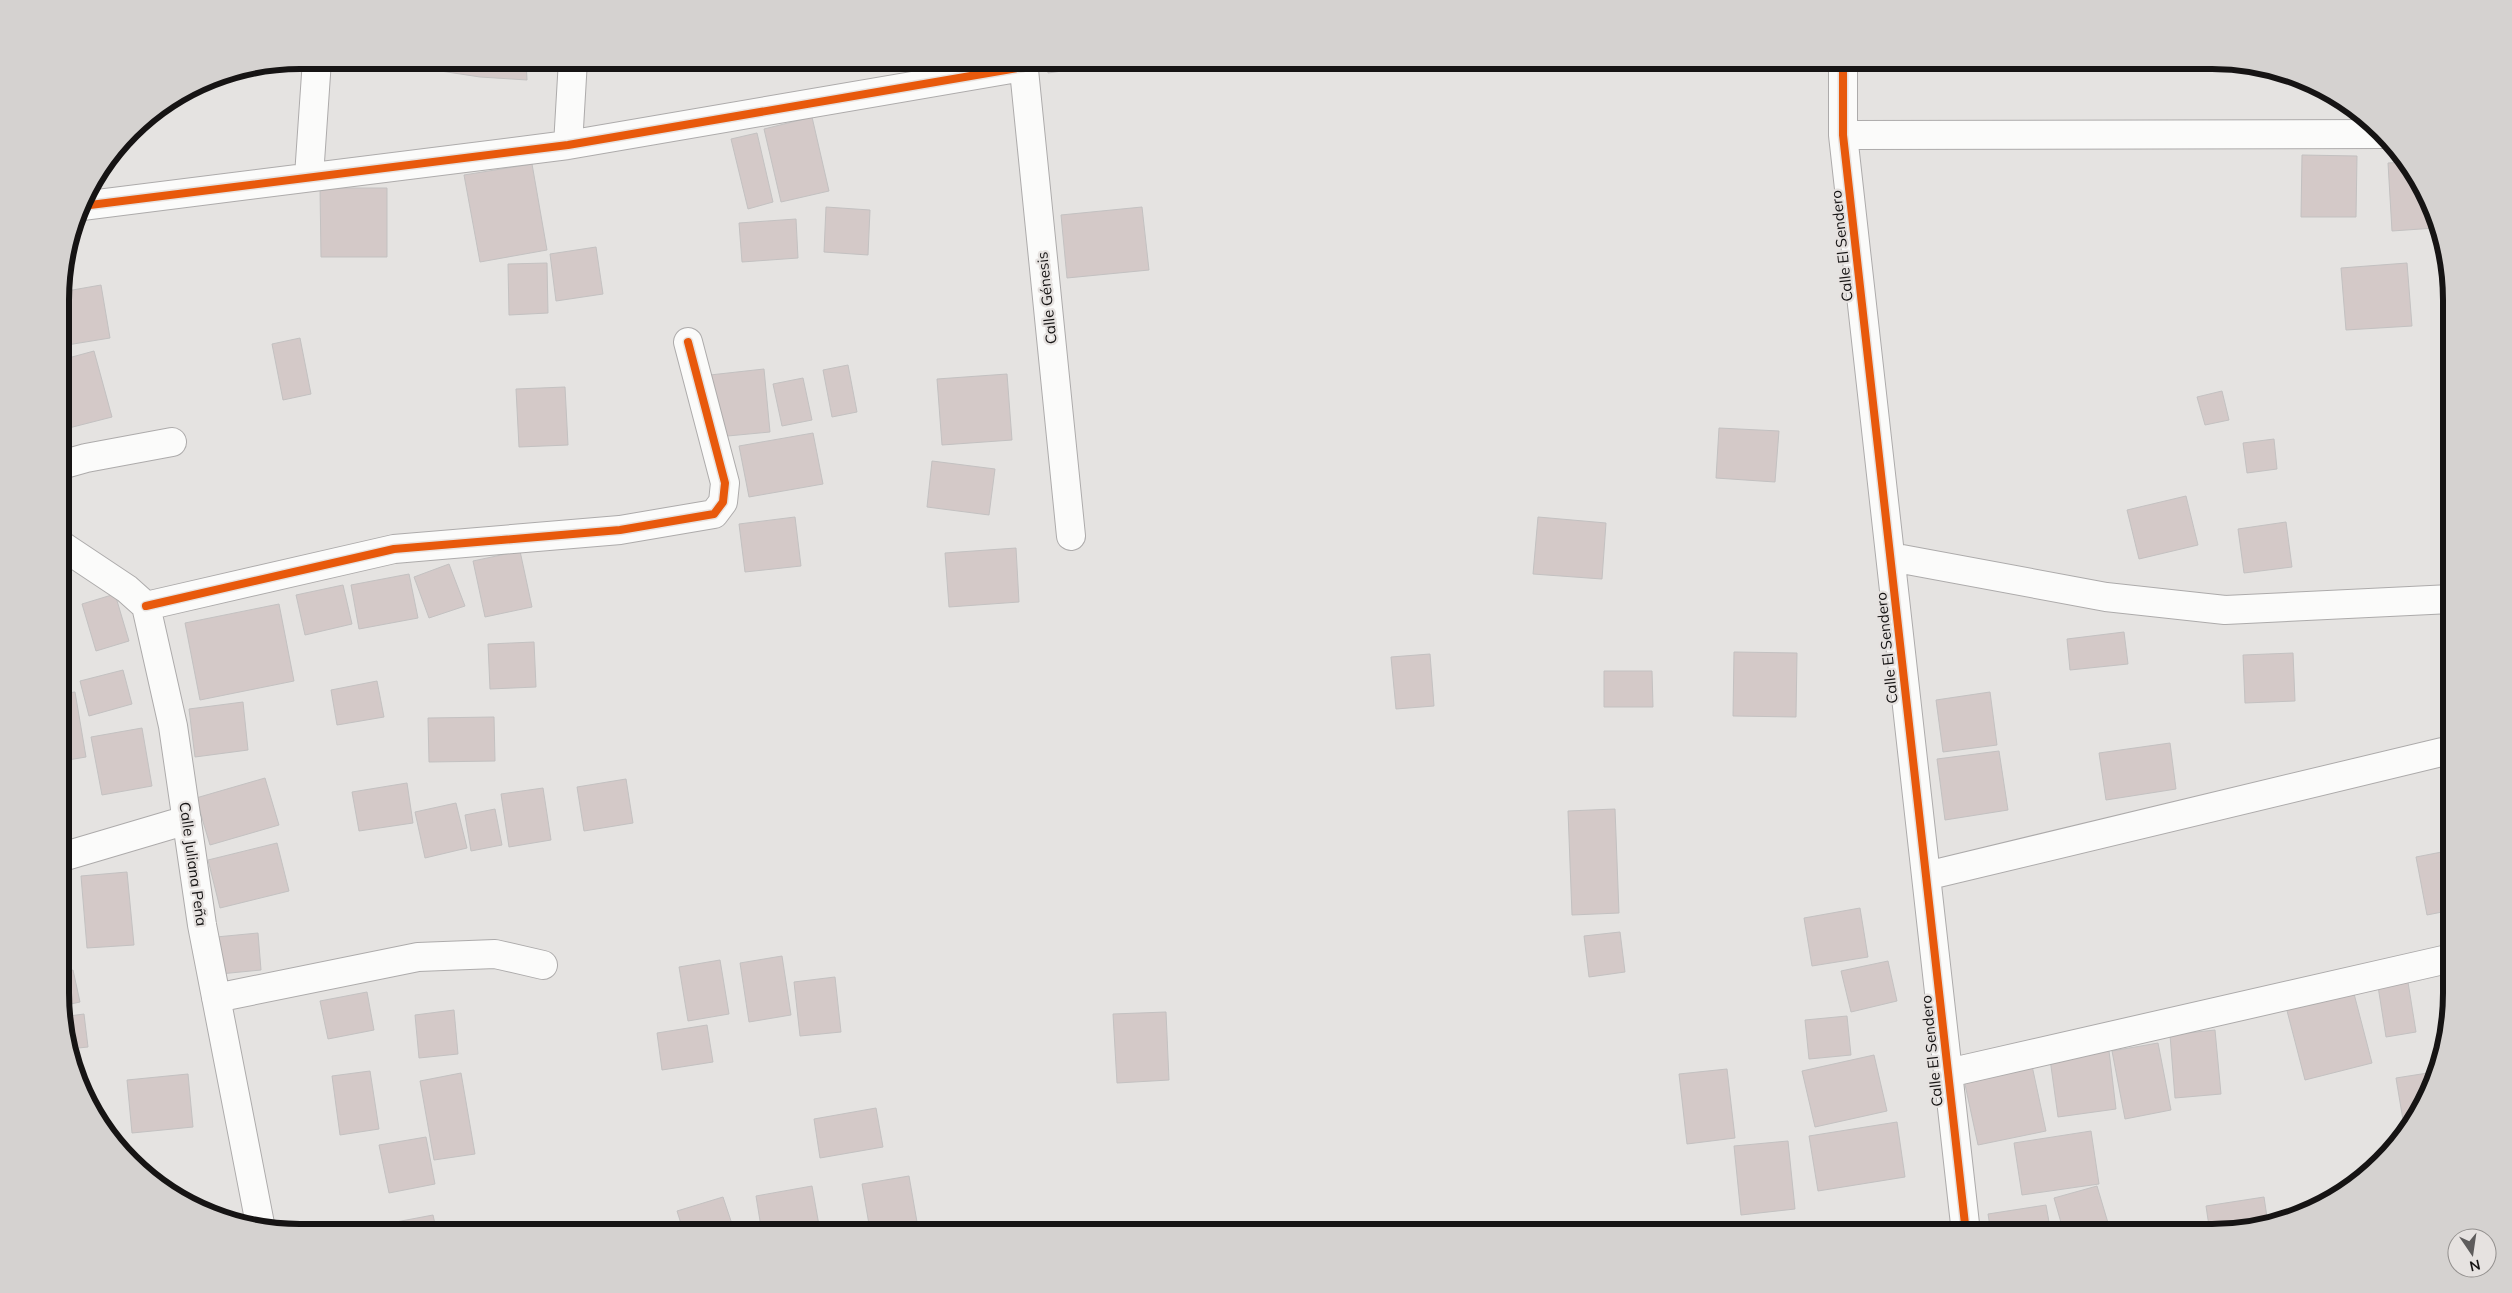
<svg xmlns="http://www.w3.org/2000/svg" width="2512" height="1293" font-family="Mulish,sans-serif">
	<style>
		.building { fill: #d4c9c8; stroke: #c3c1c1 }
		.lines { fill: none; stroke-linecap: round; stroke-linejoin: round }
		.street-casing { stroke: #adabab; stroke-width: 30 }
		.street { stroke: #fbfbfa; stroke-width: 28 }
		.cycleway-casing { stroke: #e6e2e0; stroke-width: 11 }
		.cycleway { stroke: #e8590c; stroke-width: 8 }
		.labels { text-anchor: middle; stroke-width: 4.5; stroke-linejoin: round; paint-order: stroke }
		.street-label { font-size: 15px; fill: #161414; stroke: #e6e2e0 }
		.rim { fill: none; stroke: #161414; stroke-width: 6 }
	</style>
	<rect width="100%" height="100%" fill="#e5e3e1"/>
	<path class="building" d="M 434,60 L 526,60 L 527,80 L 480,77 L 434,70 Z
		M 863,60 L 911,60 L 911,63 L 864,65 Z
		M 917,60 L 968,60 L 968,61 L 917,63 Z
		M 1046,60 L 1119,60 L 1119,63 L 1048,73 Z
		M 2284,77 L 2299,80 L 2285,81 Z
		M 812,117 L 829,191 L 781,202 L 764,129 Z
		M 757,133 L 773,202 L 748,209 L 731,139 Z
		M 2302,155 L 2357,156 L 2356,217 L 2301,217 Z
		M 2407,162 L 2411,166 L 2435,228 L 2392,231 L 2388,163 Z
		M 532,164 L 547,250 L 480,262 L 464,175 Z
		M 320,188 L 387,188 L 387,257 L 321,257 Z
		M 826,207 L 870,210 L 868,255 L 824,252 Z
		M 1142,207 L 1149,270 L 1067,278 L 1061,215 Z
		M 796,219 L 798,258 L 742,262 L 739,223 Z
		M 596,247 L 603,294 L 556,301 L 550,254 Z
		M 547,263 L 548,313 L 509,315 L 508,264 Z
		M 2407,263 L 2412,326 L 2346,330 L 2341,268 Z
		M 101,285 L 110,338 L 61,346 L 61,292 Z
		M 300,338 L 311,394 L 283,400 L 272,344 Z
		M 94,351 L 112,417 L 61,430 L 61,360 Z
		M 848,365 L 857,412 L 832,417 L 823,370 Z
		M 764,369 L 770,432 L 717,437 L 710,375 Z
		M 1007,374 L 1012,440 L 942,445 L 937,379 Z
		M 803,378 L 812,420 L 782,426 L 773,384 Z
		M 565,387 L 568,445 L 519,447 L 516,389 Z
		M 2222,391 L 2229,420 L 2205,425 L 2197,397 Z
		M 1719,428 L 1779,431 L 1775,482 L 1716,478 Z
		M 813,433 L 823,484 L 749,497 L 739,446 Z
		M 2274,439 L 2277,469 L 2247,473 L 2243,443 Z
		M 932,461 L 995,469 L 989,515 L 927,507 Z
		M 2186,496 L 2198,545 L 2139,559 L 2127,510 Z
		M 795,517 L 801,566 L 745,572 L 739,524 Z
		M 1538,517 L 1606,523 L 1602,579 L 1533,574 Z
		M 2286,522 L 2292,567 L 2244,573 L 2238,529 Z
		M 1016,548 L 1019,602 L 949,607 L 945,553 Z
		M 520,551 L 532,607 L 485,617 L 473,561 Z
		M 449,564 L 465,606 L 429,618 L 414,577 Z
		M 409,574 L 418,618 L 359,629 L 351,585 Z
		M 343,585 L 352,624 L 305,635 L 296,595 Z
		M 115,594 L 129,641 L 96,651 L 82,604 Z
		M 279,604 L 294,681 L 200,700 L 185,623 Z
		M 2124,632 L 2128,664 L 2070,670 L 2067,639 Z
		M 534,642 L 536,687 L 490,689 L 488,644 Z
		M 1734,652 L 1797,653 L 1796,717 L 1733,716 Z
		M 2293,653 L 2295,701 L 2245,703 L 2243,655 Z
		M 1430,654 L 1434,706 L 1396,709 L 1391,657 Z
		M 123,670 L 132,704 L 89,716 L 80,681 Z
		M 1604,671 L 1652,671 L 1653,707 L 1604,707 Z
		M 377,681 L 384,717 L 337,725 L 331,690 Z
		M 75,692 L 86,757 L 62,761 L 61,694 Z
		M 1990,692 L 1997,745 L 1943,752 L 1936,700 Z
		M 243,702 L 248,750 L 195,757 L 189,709 Z
		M 494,717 L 495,761 L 429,762 L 428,718 Z
		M 142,728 L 152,786 L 102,795 L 91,737 Z
		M 2170,743 L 2176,789 L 2106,800 L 2099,753 Z
		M 1999,751 L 2008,810 L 1945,820 L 1937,759 Z
		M 265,778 L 279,825 L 210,845 L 196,798 Z
		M 626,779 L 633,823 L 584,831 L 577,787 Z
		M 407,783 L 413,823 L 359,831 L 352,792 Z
		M 543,788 L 551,840 L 509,847 L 501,794 Z
		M 456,803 L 467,848 L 425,858 L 415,812 Z
		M 495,809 L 502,845 L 471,851 L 465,815 Z
		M 1615,809 L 1619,913 L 1572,915 L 1568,811 Z
		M 277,843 L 289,891 L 220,908 L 208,860 Z
		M 2452,850 L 2452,910 L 2427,915 L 2416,857 Z
		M 127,872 L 134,945 L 87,948 L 81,876 Z
		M 1860,908 L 1868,957 L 1812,966 L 1804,918 Z
		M 62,920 L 67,959 L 62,959 Z
		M 1620,932 L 1625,972 L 1589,977 L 1584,936 Z
		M 258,933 L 261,970 L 220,974 L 216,937 Z
		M 782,956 L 791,1015 L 749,1022 L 740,963 Z
		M 720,960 L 729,1014 L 688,1021 L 679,967 Z
		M 1888,961 L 1897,1001 L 1851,1012 L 1841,971 Z
		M 73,970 L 80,1002 L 62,1006 L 62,972 Z
		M 2407,976 L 2416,1032 L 2386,1037 L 2377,980 Z
		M 835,977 L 841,1032 L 800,1036 L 794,982 Z
		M 2352,986 L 2372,1063 L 2305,1080 L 2285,1003 Z
		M 367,992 L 374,1030 L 328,1039 L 320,1001 Z
		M 454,1010 L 458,1054 L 419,1058 L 415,1015 Z
		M 1166,1012 L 1169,1080 L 1117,1083 L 1113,1014 Z
		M 84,1014 L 88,1047 L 69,1049 L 62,1017 Z
		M 1847,1016 L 1851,1055 L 1809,1059 L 1805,1020 Z
		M 707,1025 L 713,1062 L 662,1070 L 657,1033 Z
		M 2215,1030 L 2221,1094 L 2175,1098 L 2170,1035 Z
		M 2158,1043 L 2171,1110 L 2125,1119 L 2112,1051 Z
		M 2109,1051 L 2116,1109 L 2058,1117 L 2050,1059 Z
		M 1874,1055 L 1887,1111 L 1815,1127 L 1802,1071 Z
		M 2031,1061 L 2046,1131 L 1978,1145 L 1963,1075 Z
		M 1727,1069 L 1735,1138 L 1687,1144 L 1679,1074 Z
		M 370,1071 L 379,1129 L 340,1135 L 332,1076 Z
		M 2434,1072 L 2427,1099 L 2410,1126 L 2404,1126 L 2396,1078 Z
		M 461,1073 L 475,1154 L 434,1160 L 420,1081 Z
		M 188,1074 L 193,1127 L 132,1133 L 127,1080 Z
		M 876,1108 L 883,1147 L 820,1158 L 814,1119 Z
		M 1897,1122 L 1905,1177 L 1818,1191 L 1809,1136 Z
		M 2091,1131 L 2099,1184 L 2022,1195 L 2014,1143 Z
		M 426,1137 L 435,1184 L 389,1193 L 379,1145 Z
		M 1788,1141 L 1795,1209 L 1741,1215 L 1734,1146 Z
		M 909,1176 L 917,1222 L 870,1230 L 862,1184 Z
		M 812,1186 L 820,1231 L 762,1233 L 756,1196 Z
		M 2097,1186 L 2111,1233 L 2064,1233 L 2054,1198 Z
		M 723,1197 L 735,1233 L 684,1233 L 677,1211 Z
		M 2264,1197 L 2268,1224 L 2228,1233 L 2210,1233 L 2206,1206 Z
		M 2046,1205 L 2051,1233 L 1991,1233 L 1988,1214 Z
		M 433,1215 L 437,1233 L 398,1233 L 396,1222 Z"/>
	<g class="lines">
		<g class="street-casing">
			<path id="street" d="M 1023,60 L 1071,536
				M 1843,60 L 1843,135 L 1966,1233
				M 1843,135 L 2383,134
				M 568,145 L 573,60
				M 309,176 L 317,60
				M 82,206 L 568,145 L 1023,67
				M 61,465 L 86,458 L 172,442
				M 61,545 L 127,589 L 146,606 L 173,726 L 202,925 L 260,1224
				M 1891,557 L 2106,597 L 2225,610 L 2451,599
				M 146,606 L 394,549 L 620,530 L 714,514 L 723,502 L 725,483 L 688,342
				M 62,857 L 187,820
				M 1926,876 L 2442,752
				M 216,998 L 418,957 L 495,954 L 543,965
				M 1948,1073 L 2452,958"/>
		</g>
		<use href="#street" class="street"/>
		<g class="cycleway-casing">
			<path id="cycleway" d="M 1843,60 L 1843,135 L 1966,1233
				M 82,206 L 568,145 L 1023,67
				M 146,606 L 394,549 L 620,530 L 714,514 L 723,502 L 725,483 L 688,342"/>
		</g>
		<use href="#cycleway" class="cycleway"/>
	</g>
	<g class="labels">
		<g class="street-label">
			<text transform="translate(1842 246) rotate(-96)" y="5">Calle El Sendero</text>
			<text transform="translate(1047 298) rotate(-96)" y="5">Calle Génesis</text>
			<text transform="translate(1887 648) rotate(-96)" y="5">Calle El Sendero</text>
			<text transform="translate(193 864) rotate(82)" y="5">Calle Juliana Peña</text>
			<text transform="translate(1932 1051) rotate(-96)" y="5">Calle El Sendero</text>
		</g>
	</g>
	<path d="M0 0H2512V1293H0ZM300 69H2212A231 231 0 0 1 2443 300V993A231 231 0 0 1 2212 1224H300A231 231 0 0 1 69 993V300A231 231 0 0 1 300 69Z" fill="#d5d2d0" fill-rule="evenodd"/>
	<path class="rim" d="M300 69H2212A231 231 0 0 1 2443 300V993A231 231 0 0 1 2212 1224H300A231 231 0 0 1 69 993V300A231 231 0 0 1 300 69Z"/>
	<g transform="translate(2472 1253) rotate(167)"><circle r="24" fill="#e6e2e0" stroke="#93908e"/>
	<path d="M0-4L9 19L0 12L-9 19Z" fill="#5e5c5c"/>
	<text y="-8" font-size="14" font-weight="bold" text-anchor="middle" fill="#161414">N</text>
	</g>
</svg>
